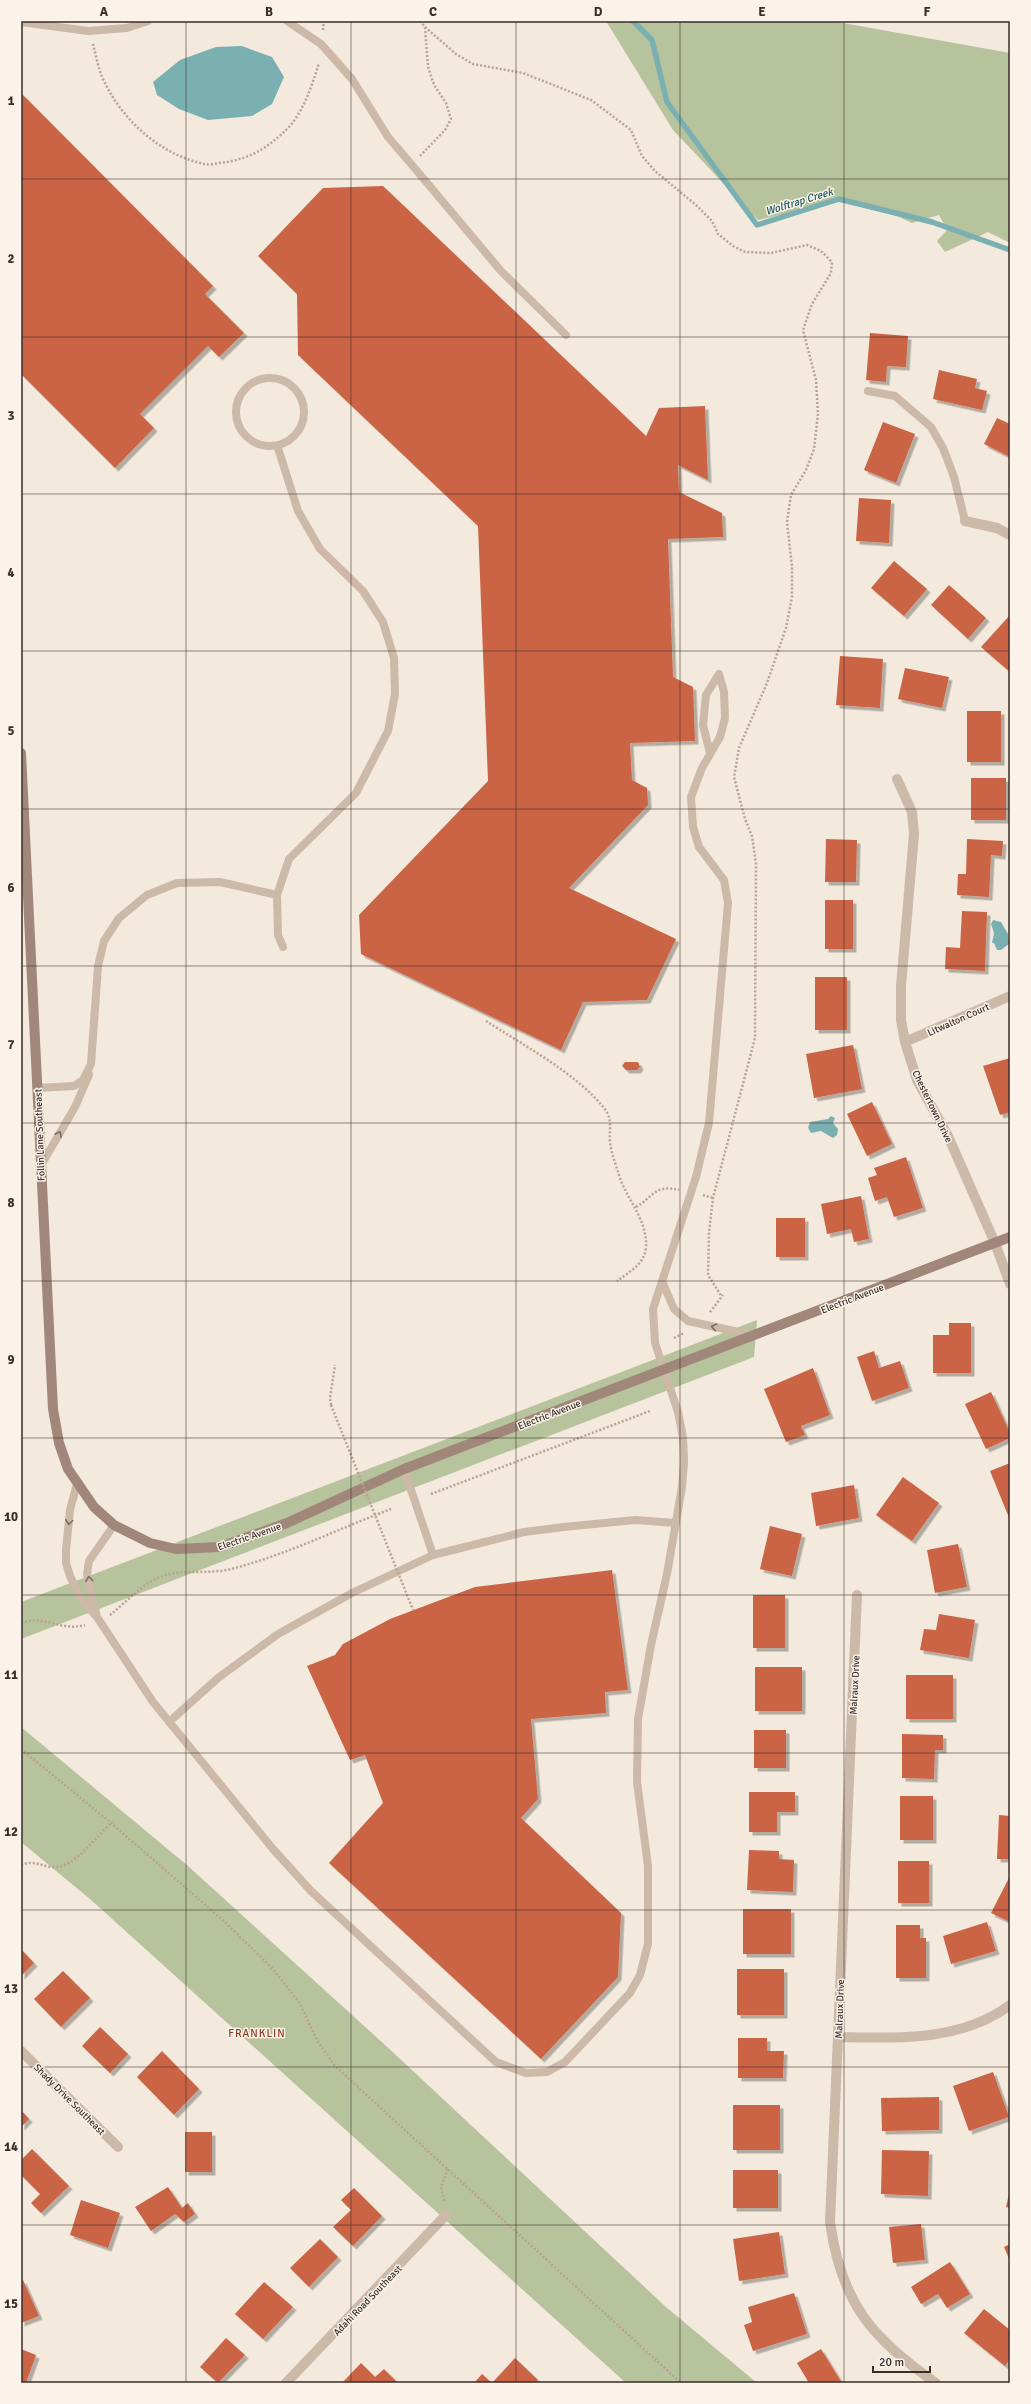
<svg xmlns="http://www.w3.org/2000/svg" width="1031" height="2404" font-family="Signika,sans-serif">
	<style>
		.green { fill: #b7c39c }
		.water { fill: #7bb0b2 }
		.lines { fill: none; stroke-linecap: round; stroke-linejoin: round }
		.stream { stroke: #7bb0b2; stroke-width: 5.5 }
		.building { fill: #cb6444; filter: url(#shadow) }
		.path { stroke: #b8a393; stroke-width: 2.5; stroke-dasharray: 2 2; stroke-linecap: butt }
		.lane { stroke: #ccb9a8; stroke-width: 8 }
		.street { stroke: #ccb9a8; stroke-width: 10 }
		.secondary { stroke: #a0877a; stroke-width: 10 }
		.path-bridge { stroke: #b8a393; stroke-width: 2.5; stroke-dasharray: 2 2; stroke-linecap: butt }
		.oneway { stroke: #7b6d62 }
		.grid { fill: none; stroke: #392e29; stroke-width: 1; stroke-opacity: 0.55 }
		.labels { text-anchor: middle; stroke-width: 3; stroke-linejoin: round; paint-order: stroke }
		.street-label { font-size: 10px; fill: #392e29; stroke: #fbf3ea }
		.water-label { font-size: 11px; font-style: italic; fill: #1c595d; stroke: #fbf3ea }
		.neighbourhood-label { font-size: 11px; letter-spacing: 1px; fill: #8c371e; stroke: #fbf3ea }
		.neatline { fill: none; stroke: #392e29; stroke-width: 1.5 }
		.grid-label { font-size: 13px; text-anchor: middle; font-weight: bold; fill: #392e29 }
	</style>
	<defs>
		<filter id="shadow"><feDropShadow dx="3.5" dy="3.5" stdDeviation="0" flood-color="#0004"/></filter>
	</defs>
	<rect width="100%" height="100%" fill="#f3e9dd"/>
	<path class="green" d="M 606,21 L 832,21 L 1010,53 L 1010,243 L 988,232 L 945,252 L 937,241 L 947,230 L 939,215 L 912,223 L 882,209 L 839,202 L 758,220 L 673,130 Z
		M 757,1320 L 754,1357 L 21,1639 L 21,1602 Z
		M 21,1727 L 188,1866 L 384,2044 L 666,2307 L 757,2383 L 626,2383 L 90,1899 L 21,1842 Z"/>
	<path class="water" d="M 242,46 L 272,57 L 284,77 L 272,104 L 252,116 L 208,120 L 179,109 L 157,95 L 153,82 L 180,60 L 216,47 Z
		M 993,920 L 1001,922 L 1008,934 L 1009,944 L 1001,950 L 997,950 L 994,943 L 992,943 L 994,933 L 991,924 Z
		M 831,1116 L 835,1118 L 833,1123 L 838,1129 L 837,1135 L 833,1138 L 821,1131 L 811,1133 L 808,1128 L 810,1122 L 828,1119 Z"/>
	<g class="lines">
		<path class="stream" d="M 633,21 L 652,40 L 667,102 L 757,225 L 839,199 L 932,222 L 1010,250"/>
	</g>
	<path class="building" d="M 22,94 L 213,286 L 205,294 L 244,333 L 219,357 L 208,346 L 140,414 L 154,428 L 115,468 L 21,374 Z
		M 383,186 L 646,436 L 659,408 L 705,406 L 708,480 L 678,465 L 679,492 L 722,513 L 723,537 L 668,539 L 673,677 L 693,687 L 695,741 L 630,743 L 632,780 L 647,788 L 648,805 L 569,888 L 676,939 L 647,1000 L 583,1002 L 561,1050 L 361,954 L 359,915 L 488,781 L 478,526 L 298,355 L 297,294 L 258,256 L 323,188 Z
		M 870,333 L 908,336 L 906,367 L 887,366 L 886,382 L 866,380 Z
		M 939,370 L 977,379 L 975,388 L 987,391 L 982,410 L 933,399 Z
		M 997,418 L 1010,424 L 1010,457 L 984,444 Z
		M 883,422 L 915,434 L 896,483 L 864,470 Z
		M 859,498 L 891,500 L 889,543 L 856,541 Z
		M 894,561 L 927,589 L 904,616 L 871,588 Z
		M 949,585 L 986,618 L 968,639 L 931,605 Z
		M 1010,615 L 1010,672 L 981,647 Z
		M 840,656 L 883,659 L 880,708 L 836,705 Z
		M 905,668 L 949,677 L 942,708 L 898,699 Z
		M 967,711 L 1001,711 L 1001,762 L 967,762 Z
		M 971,778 L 1006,778 L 1006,820 L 971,820 Z
		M 826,839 L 857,840 L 856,882 L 825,882 Z
		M 967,839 L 1003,841 L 1002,856 L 991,855 L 989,897 L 957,895 L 958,874 L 966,874 Z
		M 825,900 L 853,900 L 853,949 L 825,949 Z
		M 962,911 L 987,912 L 985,971 L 945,969 L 946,947 L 960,948 Z
		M 815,977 L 847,977 L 847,1030 L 815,1030 Z
		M 853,1045 L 862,1089 L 814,1098 L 806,1054 Z
		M 1010,1058 L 1010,1112 L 1000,1115 L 983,1066 Z
		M 625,1062 L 638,1062 L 640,1067 L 637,1070 L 626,1070 L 622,1066 Z
		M 872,1102 L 892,1144 L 867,1156 L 847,1114 Z
		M 906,1157 L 923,1208 L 894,1217 L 887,1197 L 875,1201 L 868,1178 L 877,1175 L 874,1168 Z
		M 861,1196 L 869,1239 L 854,1242 L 851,1229 L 827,1234 L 821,1204 Z
		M 776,1218 L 805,1218 L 805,1257 L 776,1257 Z
		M 949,1323 L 971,1323 L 971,1373 L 933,1373 L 933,1335 L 949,1335 Z
		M 874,1351 L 879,1368 L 900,1361 L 909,1388 L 872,1401 L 857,1357 Z
		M 813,1368 L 830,1415 L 801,1426 L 805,1435 L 786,1442 L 764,1389 Z
		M 991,1392 L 1010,1433 L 1010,1438 L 986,1449 L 965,1404 Z
		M 1010,1463 L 1010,1520 L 990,1471 Z
		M 903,1477 L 939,1503 L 912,1541 L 876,1515 Z
		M 854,1485 L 859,1518 L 816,1526 L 811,1493 Z
		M 770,1526 L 802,1534 L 792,1576 L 760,1569 Z
		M 958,1544 L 967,1587 L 935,1593 L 927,1550 Z
		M 612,1570 L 628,1690 L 605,1692 L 606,1713 L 531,1719 L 538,1799 L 521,1818 L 621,1913 L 618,1977 L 541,2059 L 329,1863 L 383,1803 L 365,1755 L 350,1760 L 307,1666 L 335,1655 L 343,1644 L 390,1619 L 475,1587 Z
		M 753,1595 L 785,1595 L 785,1648 L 753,1648 Z
		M 939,1614 L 975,1620 L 969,1658 L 920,1650 L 924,1629 L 936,1630 Z
		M 755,1667 L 802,1667 L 802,1711 L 755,1711 Z
		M 906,1675 L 953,1675 L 953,1719 L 906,1719 Z
		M 754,1730 L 786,1730 L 786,1768 L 754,1768 Z
		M 902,1734 L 943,1735 L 943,1750 L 935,1750 L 934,1779 L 902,1778 Z
		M 749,1792 L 795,1792 L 795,1812 L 777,1812 L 777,1832 L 749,1832 Z
		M 900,1796 L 933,1796 L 933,1840 L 900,1840 Z
		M 999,1815 L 1010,1816 L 1010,1859 L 997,1859 Z
		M 749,1850 L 779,1851 L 779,1859 L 794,1860 L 793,1892 L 747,1890 Z
		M 898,1861 L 929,1861 L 929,1903 L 898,1903 Z
		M 1010,1876 L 1010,1922 L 991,1913 Z
		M 743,1909 L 791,1909 L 791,1954 L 743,1954 Z
		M 987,1922 L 996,1951 L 951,1964 L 943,1936 Z
		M 896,1925 L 920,1925 L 920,1938 L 926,1938 L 926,1978 L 896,1978 Z
		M 21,1949 L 34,1963 L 21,1976 Z
		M 737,1969 L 784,1969 L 784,2015 L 737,2015 Z
		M 63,1971 L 90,1998 L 61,2027 L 34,1999 Z
		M 100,2027 L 128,2054 L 110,2073 L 82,2046 Z
		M 738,2038 L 767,2038 L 767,2051 L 784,2051 L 783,2078 L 738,2078 Z
		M 162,2051 L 199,2089 L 174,2115 L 137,2077 Z
		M 993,2072 L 1009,2117 L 969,2131 L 953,2086 Z
		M 939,2097 L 939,2130 L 882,2131 L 881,2098 Z
		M 733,2105 L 780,2105 L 780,2150 L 733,2150 Z
		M 21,2110 L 29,2119 L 21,2127 Z
		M 185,2132 L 212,2132 L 212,2172 L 185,2172 Z
		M 32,2149 L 69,2186 L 41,2213 L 31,2203 L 40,2194 L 21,2175 L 21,2160 Z
		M 882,2150 L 929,2151 L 928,2196 L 881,2194 Z
		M 733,2170 L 778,2170 L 778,2208 L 733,2208 Z
		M 168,2187 L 182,2208 L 188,2203 L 195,2214 L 184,2222 L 175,2214 L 151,2231 L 135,2207 Z
		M 354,2188 L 382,2216 L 353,2246 L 333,2227 L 351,2210 L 341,2200 Z
		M 1010,2190 L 1010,2208 L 1006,2207 Z
		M 81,2200 L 120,2213 L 108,2248 L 70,2235 Z
		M 921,2224 L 925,2260 L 893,2263 L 889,2227 Z
		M 779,2232 L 785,2274 L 739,2281 L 733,2239 Z
		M 320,2239 L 338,2257 L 309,2287 L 290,2268 Z
		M 1010,2244 L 1010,2261 L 1004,2247 Z
		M 950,2262 L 970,2294 L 947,2308 L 938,2294 L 921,2304 L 911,2287 Z
		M 23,2280 L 39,2316 L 21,2323 L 21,2281 Z
		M 264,2282 L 293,2307 L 263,2339 L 235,2314 Z
		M 794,2293 L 807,2334 L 753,2351 L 744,2325 L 752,2322 L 748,2307 Z
		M 984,2309 L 1010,2330 L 1010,2359 L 1005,2366 L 964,2333 Z
		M 226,2338 L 245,2355 L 218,2383 L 200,2367 Z
		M 21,2349 L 36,2355 L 26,2383 L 21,2383 Z
		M 821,2349 L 842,2383 L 809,2383 L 797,2363 Z
		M 515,2358 L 538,2380 L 535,2383 L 492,2383 Z
		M 361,2363 L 375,2377 L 384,2369 L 398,2383 L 342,2383 Z
		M 482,2374 L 492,2383 L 474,2383 Z"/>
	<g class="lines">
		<path class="path" d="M 425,27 L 456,54 L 473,64 L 523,73 L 591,100 L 631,130 L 642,156 L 655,171 L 696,205 L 712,221 L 718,234 L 733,246 L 745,252 L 771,253 L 807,245 L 821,251 L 832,262 L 831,273 L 812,304 L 803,330 L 816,380 L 818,414 L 814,449 L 806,470 L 791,495 L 787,522 L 792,567 L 792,597 L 786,628 L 767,683 L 739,748 L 734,777 L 745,819 L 752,836 L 756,864 L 755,1038 L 713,1198 L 709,1232 L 708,1275 L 722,1297
			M 323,30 L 324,21
			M 93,44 C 96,55 98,68 103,79 C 122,120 159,154 204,164 C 208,165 214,164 219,163 C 248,160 267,149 288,128 C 304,111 312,85 319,63
			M 420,156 L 445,130 L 451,119 L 446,103 L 434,85 L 428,67 L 425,27 L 420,21
			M 486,1021 C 523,1045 576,1073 604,1108 C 613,1119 609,1129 610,1142 C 611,1152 615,1162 618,1172 C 625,1198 648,1219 646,1248 C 644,1265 629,1272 617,1281
			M 703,1195 L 713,1198
			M 636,1207 C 653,1197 655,1184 679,1190
			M 710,1312 L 723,1295
			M 674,1338 L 684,1333
			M 331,1405 L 330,1398 L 335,1365
			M 431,1494 L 650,1411
			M 110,1615 C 128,1601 147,1578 170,1574 C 190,1570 211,1574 231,1569 C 286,1555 338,1529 391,1509
			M 21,1623 C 45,1614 60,1632 85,1625
			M 21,1749 L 111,1823 L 225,1922 L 272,1968 L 299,2002 L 318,2042 L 335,2066 L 681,2383
			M 21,1865 C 35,1859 43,1868 57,1867 C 74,1867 99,1834 111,1823
			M 444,2201 L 441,2187 L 448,2169"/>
		<path class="lane" d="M 287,21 L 321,44 L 352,79 L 388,137 L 412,165 L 501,271 L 566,335
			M 21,22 L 88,31 L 127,28 L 148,21
			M236 412a34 34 0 1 1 68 0a34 34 0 1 1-68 0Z
			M 868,391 L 895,396 L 931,427 L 943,448 L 954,477 L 965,521
			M 277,445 L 298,511 L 320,549 L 363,591 L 383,622 L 394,658 L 395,694 L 388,731 L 356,793 L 289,859 L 277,895 L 278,935 L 283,947
			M 710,753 L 703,725 L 706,695 L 719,674
			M 37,1088 L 74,1086 L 83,1080 L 91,1064 L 98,966 L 104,941 L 119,918 L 147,895 L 177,883 L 220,882 L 277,895
			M 40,1167 L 75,1107 L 89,1075
			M 662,1281 L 674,1309 L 688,1321 L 752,1335
			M 404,1469 L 433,1555
			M 77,1484 L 70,1510 L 66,1550 L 66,1563 L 70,1576 L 81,1599 L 97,1617 L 153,1702 L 273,1849 L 311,1891 L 496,2062 L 526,2073 L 547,2072 L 565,2062 L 630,1993 L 640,1975 L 648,1944 L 648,1866 L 637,1782 L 638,1719 L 651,1645 L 667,1574 L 682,1487 L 684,1462 L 683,1437 L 678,1412 L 655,1343 L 653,1309 L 696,1177 L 709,1123 L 728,903 L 724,880 L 699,847 L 693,827 L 691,797 L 702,768 L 720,737 L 725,718 L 724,692 L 719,674
			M 97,1617 L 87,1574 L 89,1561 L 114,1525
			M 169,1722 L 218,1678 L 278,1634 L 352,1593 L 433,1555 L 524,1532 L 564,1527 L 635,1520 L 676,1523"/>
		<path class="street" d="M 965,521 L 997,528 L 1010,535
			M 897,779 L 912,812 L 914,834 L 901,986 L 901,1020 L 905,1042 L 917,1080 L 948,1136 L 995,1243 L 1010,1284
			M 905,1042 L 1010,996
			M 857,1595 L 830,2222 C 841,2302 871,2338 936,2383
			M 838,2037 C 896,2038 961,2042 1010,2005
			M 21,2051 L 118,2147
			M 286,2383 L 446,2215"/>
		<path class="secondary" d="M 21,753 L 53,1409 L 59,1443 L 68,1469 L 94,1507 L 114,1525 L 150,1543 L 176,1549 L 220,1547 L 287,1523 L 404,1469 L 1010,1237"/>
		<path class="path-bridge" d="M 331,1405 L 413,1610"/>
	</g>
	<defs><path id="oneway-chevron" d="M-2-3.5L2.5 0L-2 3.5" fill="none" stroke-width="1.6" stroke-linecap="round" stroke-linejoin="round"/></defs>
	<g class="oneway">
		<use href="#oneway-chevron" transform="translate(59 1134) rotate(-60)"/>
		<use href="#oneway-chevron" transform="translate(714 1327) rotate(-168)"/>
		<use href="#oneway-chevron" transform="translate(69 1522) rotate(98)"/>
		<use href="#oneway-chevron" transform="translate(89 1579) rotate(-98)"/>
	</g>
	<path class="grid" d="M 186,21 L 186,2383M 351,21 L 351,2383M 516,21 L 516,2383M 680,21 L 680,2383M 844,21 L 844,2383M 21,179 L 1010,179M 21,337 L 1010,337M 21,494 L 1010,494M 21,651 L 1010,651M 21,809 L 1010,809M 21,966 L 1010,966M 21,1123 L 1010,1123M 21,1281 L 1010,1281M 21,1438 L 1010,1438M 21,1595 L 1010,1595M 21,1753 L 1010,1753M 21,1910 L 1010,1910M 21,2067 L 1010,2067M 21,2225 L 1010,2225"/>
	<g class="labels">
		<g class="street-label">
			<text transform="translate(958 1019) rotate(-24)" y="4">Litwalton Court</text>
			<text transform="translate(933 1106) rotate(64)" y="4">Chestertown Drive</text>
			<text transform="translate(39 1135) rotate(-92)" y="4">Follin Lane Southeast</text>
			<text transform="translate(852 1298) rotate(-21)" y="4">Electric Avenue</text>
			<text transform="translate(549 1414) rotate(-21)" y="4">Electric Avenue</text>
			<text transform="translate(249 1536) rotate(-19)" y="4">Electric Avenue</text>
			<text transform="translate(854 1685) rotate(-87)" y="4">Malraux Drive</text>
			<text transform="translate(839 2009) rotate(-88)" y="4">Malraux Drive</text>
			<text transform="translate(70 2099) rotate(45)" y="4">Shady Drive Southeast</text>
			<text transform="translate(367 2300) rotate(-46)" y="4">Adahi Road Southeast</text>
		</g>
		<g class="water-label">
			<text transform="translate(799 201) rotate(-17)" y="4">Wolftrap Creek</text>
		</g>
		<g class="neighbourhood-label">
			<text x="257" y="2037">FRANKLIN</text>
		</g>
	</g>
	<rect width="1031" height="2404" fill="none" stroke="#fbf3ea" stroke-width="44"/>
	<path d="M873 2366v6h57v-6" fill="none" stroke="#392e29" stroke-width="2"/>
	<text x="879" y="2366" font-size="12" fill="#392e29" stroke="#fbf3ea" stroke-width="3" paint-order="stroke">20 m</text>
	<rect x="22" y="22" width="987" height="2360" class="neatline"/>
	<g class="grid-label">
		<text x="104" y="16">A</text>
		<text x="269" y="16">B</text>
		<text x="433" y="16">C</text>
		<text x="598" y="16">D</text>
		<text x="762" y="16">E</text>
		<text x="927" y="16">F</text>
		<text x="11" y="105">1</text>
		<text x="11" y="263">2</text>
		<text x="11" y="420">3</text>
		<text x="11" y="577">4</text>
		<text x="11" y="735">5</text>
		<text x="11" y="892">6</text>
		<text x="11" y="1049">7</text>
		<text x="11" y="1207">8</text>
		<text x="11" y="1364">9</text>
		<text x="11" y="1521">10</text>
		<text x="11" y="1679">11</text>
		<text x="11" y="1836">12</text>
		<text x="11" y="1993">13</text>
		<text x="11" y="2151">14</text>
		<text x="11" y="2308">15</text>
	</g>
</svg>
